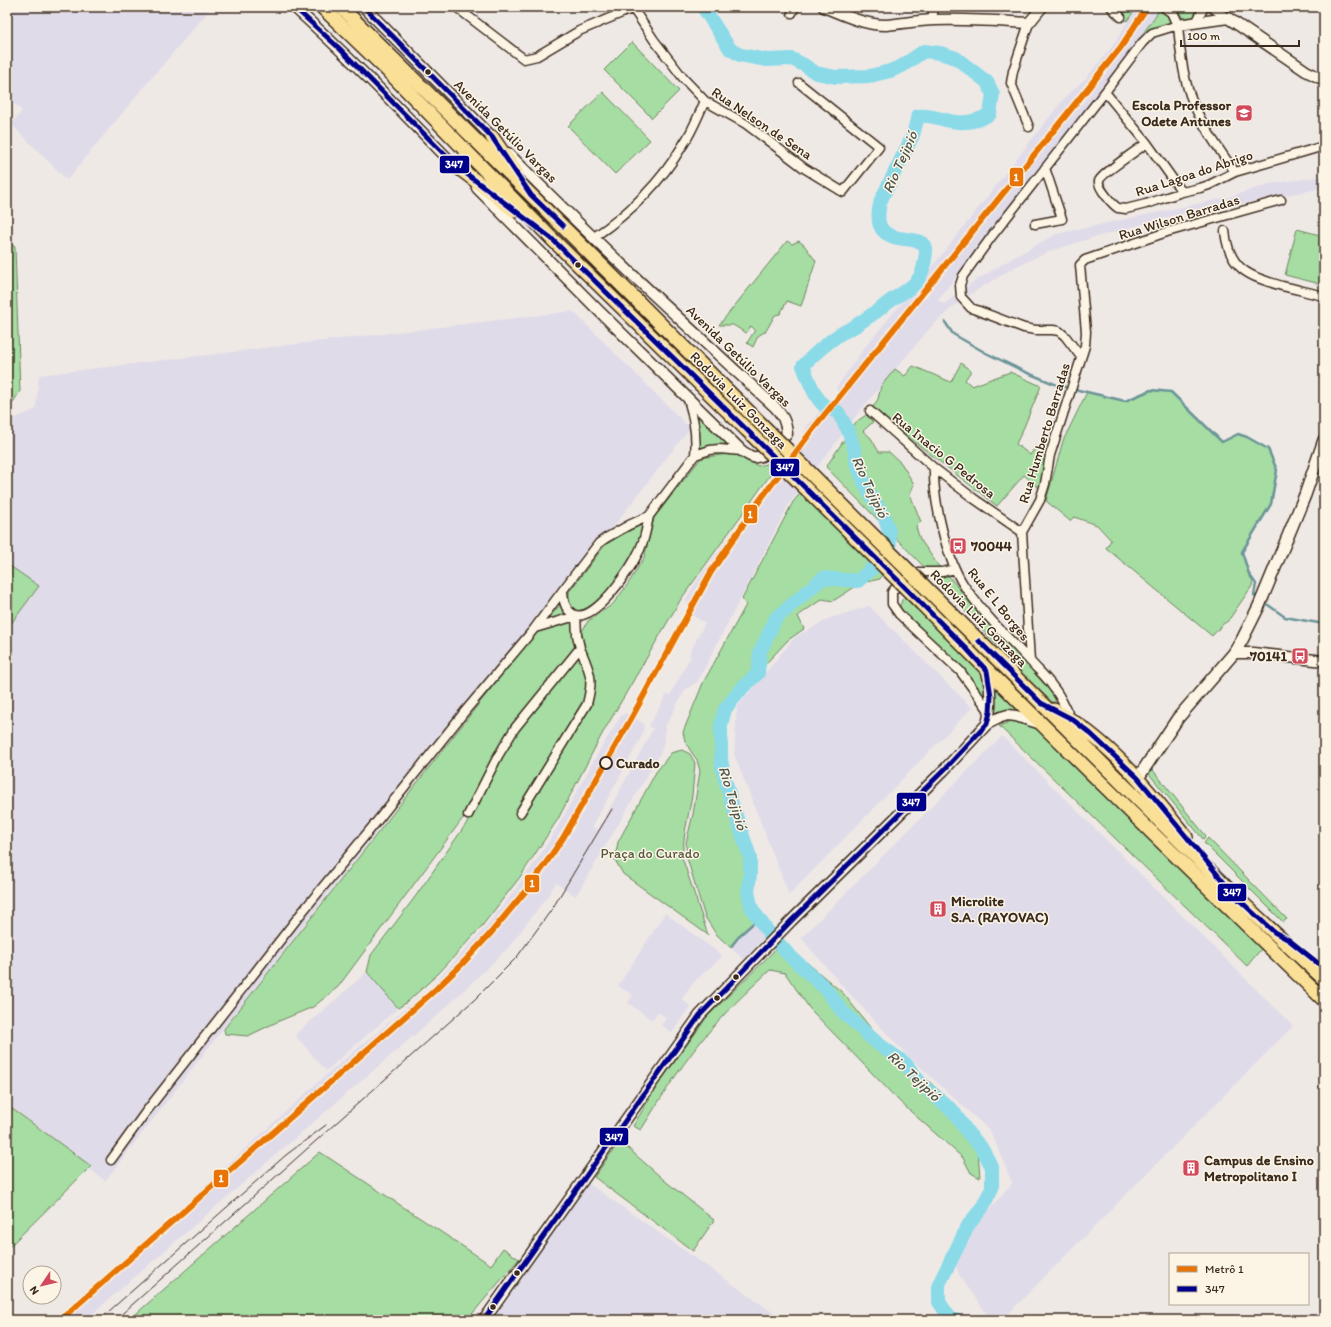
<svg xmlns="http://www.w3.org/2000/svg" width="1331" height="1327" font-family="Itim,sans-serif">
	<style>
		.built { fill: #e0dbe8 }
		.green { fill: #a5dda2; stroke: #708460 }
		.lines { fill: none; stroke-linecap: round; stroke-linejoin: round }
		.stream { stroke: #6b9497; stroke-width: 2.5 }
		.river { stroke: #8bdae8; stroke-width: 14 }
		.minor-casing { stroke: #3b2a1e; stroke-width: 11 }
		.tertiary-casing { stroke: #3b2a1e; stroke-width: 13 }
		.secondary-casing { stroke: #3b2a1e; stroke-width: 14 }
		.trunk-casing { stroke: #3b2a1e; stroke-width: 16 }
		.minor { stroke: #fcf5e5; stroke-width: 8 }
		.tertiary { stroke: #fcf5e5; stroke-width: 10 }
		.secondary { stroke: #fcf5e5; stroke-width: 11 }
		.trunk { stroke: #fadf96; stroke-width: 13 }
		.tram { stroke: #3b2a1e; stroke-width: 1 }
		.trunk-bridge-casing { stroke: #3b2a1e; stroke-width: 16; stroke-linecap: butt }
		.trunk-bridge { stroke: #fadf96; stroke-width: 13 }
		.bus-1-casing { stroke: #fcf5e5; stroke-width: 8 }
		.bus-1 { stroke: #00008b; stroke-width: 5 }
		.metro-1-casing { stroke: #fcf5e5; stroke-width: 9 }
		.metro-1 { stroke: #e77405; stroke-width: 6 }
		.bus-dot { fill: #3b2a1e; stroke: #fcf5e5; stroke-width: 1.5 }
		.stop-dot { fill: #fcf5e5; stroke: #3b2a1e; stroke-width: 2 }
		.labels { text-anchor: middle; stroke-width: 3; stroke-linejoin: round; paint-order: stroke }
		.poi-label { font-size: 14px; font-weight: bold; fill: #3b2a1e; stroke: #fcf5e5; text-anchor: start }
		.street-label { font-size: 14px; fill: #3b2a1e; stroke: #fcf5e5 }
		.stop-label { font-size: 14px; font-weight: bold; fill: #3b2a1e; stroke: #fcf5e5; text-anchor: start }
		.park-label { font-size: 14px; fill: #56573f; stroke: #fcf5e5 }
		.water-label { font-size: 15px; font-style: italic; fill: #4f5650; stroke: #fcf5e5 }
		.line-badge { stroke: #fcf5e5; stroke-width: 1.5 }
		.badge-label { font-size: 11px; text-anchor: middle; font-weight: bold; fill: #fff }
	</style>
	<rect width="100%" height="100%" fill="#efe9e6"/>
	<filter id="ink" filterUnits="userSpaceOnUse"><feTurbulence type="fractalNoise" baseFrequency=".025" numOctaves="2"/><feDisplacementMap in="SourceGraphic" scale="8" xChannelSelector="R" yChannelSelector="G"/><feConvolveMatrix kernelMatrix="1 2 1 2 8 2 1 2 1" color-interpolation-filters="sRGB"/></filter>
	<g filter="url(#ink)">
		<path class="built" d="M 7,7 L 212,7 L 143,88 L 67,180 L 11,124 L 22,111 L 7,97 Z
			M 1137,7 L 1154,7 L 1158,11 L 1142,35 L 1077,122 L 938,300 L 944,304 L 970,284 L 1014,257 L 1056,234 L 1229,197 L 1269,184 L 1324,176 L 1324,188 L 1173,216 L 1092,238 L 1048,252 L 1015,267 L 971,294 L 954,306 L 931,327 L 860,411 L 789,504 L 698,681 L 685,690 L 665,727 L 665,738 L 661,752 L 576,896 L 556,883 L 549,894 L 508,948 L 441,1012 L 85,1320 L 53,1320 L 167,1220 L 328,1073 L 430,988 L 477,937 L 509,898 L 540,855 L 558,826 L 599,751 L 621,716 L 626,713 L 644,724 L 642,736 L 592,827 L 598,830 L 653,729 L 649,726 L 667,694 L 670,695 L 691,656 L 689,654 L 705,623 L 685,611 L 687,608 L 688,603 L 685,600 L 702,573 L 802,437 L 808,424 L 815,417 L 826,403 L 829,404 L 838,394 L 836,389 L 838,385 L 864,348 L 936,262 L 1054,111 L 1066,96 L 1086,78 L 1111,48 Z
			M 573,311 L 690,428 L 105,1181 L 7,1103 L 7,422 L 36,409 L 39,375 Z
			M 869,606 L 972,708 L 789,895 L 734,754 L 737,707 L 795,637 L 830,618 Z
			M 1002,736 L 1293,1026 L 1002,1320 L 991,1320 L 959,1275 L 952,1253 L 1012,1183 L 991,1132 L 906,1054 L 846,990 L 801,938 Z
			M 665,913 L 723,956 L 694,982 L 682,999 L 690,1006 L 672,1033 L 661,1025 L 666,1018 L 658,1012 L 652,1020 L 628,1003 L 633,995 L 618,986 Z
			M 758,919 L 769,933 L 744,960 L 731,948 L 741,934 Z
			M 367,972 L 398,1008 L 326,1071 L 295,1035 Z
			M 588,1183 L 784,1320 L 492,1320 Z"/>
		<path class="green" d="M 1113,7 L 1137,7 L 1127,21 Z
			M 1157,7 L 1172,17 L 1171,23 L 1142,35 L 1158,12 L 1156,9 Z
			M 1179,7 L 1200,7 L 1199,15 L 1186,22 L 1179,12 Z
			M 632,42 L 679,91 L 652,118 L 604,70 Z
			M 603,92 L 650,140 L 615,174 L 568,126 Z
			M 1297,229 L 1324,236 L 1324,285 L 1285,275 Z
			M 7,241 L 15,247 L 20,391 L 7,412 Z
			M 787,241 L 792,244 L 799,241 L 804,245 L 816,261 L 801,306 L 787,301 L 780,314 L 775,315 L 766,331 L 758,336 L 753,347 L 747,343 L 755,330 L 751,326 L 746,333 L 733,325 L 719,325 Z
			M 961,363 L 971,371 L 965,380 L 972,386 L 1010,372 L 1041,386 L 1024,427 L 1016,444 L 1030,455 L 1036,446 L 1048,453 L 1040,489 L 1024,475 L 997,506 L 894,426 L 873,407 L 878,399 L 881,386 L 895,369 L 905,376 L 913,366 L 951,382 Z
			M 1151,390 L 1171,392 L 1222,442 L 1238,434 L 1247,437 L 1268,449 L 1277,470 L 1271,504 L 1242,552 L 1249,574 L 1253,581 L 1252,586 L 1228,621 L 1223,624 L 1212,636 L 1106,548 L 1111,540 L 1097,525 L 1074,517 L 1070,521 L 1046,501 L 1063,441 L 1087,392 L 1125,401 Z
			M 692,404 L 736,448 L 699,451 Z
			M 866,415 L 873,422 L 863,431 L 871,438 L 879,452 L 889,452 L 901,463 L 914,484 L 910,494 L 921,522 L 916,527 L 920,539 L 944,574 L 949,576 L 980,616 L 1042,678 L 1057,698 L 1053,703 L 1016,667 L 934,577 L 826,467 L 856,422 Z
			M 734,453 L 758,466 L 770,463 L 776,467 L 681,599 L 601,736 L 558,819 L 520,877 L 482,926 L 439,973 L 406,1003 L 398,1008 L 367,972 L 371,955 L 415,897 L 471,817 L 502,757 L 519,728 L 585,646 L 581,633 L 588,621 L 613,604 L 628,584 L 644,558 L 654,518 L 701,458 Z
			M 803,490 L 884,571 L 880,579 L 861,583 L 833,601 L 822,599 L 798,616 L 804,629 L 788,640 L 729,703 L 725,709 L 721,725 L 721,759 L 724,776 L 731,801 L 750,857 L 750,874 L 748,892 L 752,909 L 758,919 L 741,934 L 731,948 L 716,934 L 705,917 L 687,858 L 686,843 L 693,814 L 700,771 L 697,760 L 690,750 L 685,741 L 683,732 L 703,683 L 746,605 L 742,599 L 793,502 Z
			M 642,525 L 644,526 L 635,555 L 597,606 L 587,612 L 576,611 L 571,607 L 569,601 L 569,592 L 605,545 L 625,533 Z
			M 7,564 L 39,586 L 7,629 Z
			M 905,597 L 930,619 L 980,670 L 986,681 L 988,705 L 962,671 L 898,611 L 902,600 Z
			M 561,604 L 569,615 L 548,619 Z
			M 571,621 L 576,648 L 495,755 L 463,818 L 338,987 L 313,1007 L 279,1021 L 248,1036 L 225,1034 L 224,1029 L 536,631 Z
			M 992,681 L 1029,718 L 1011,710 L 991,717 L 996,706 Z
			M 1014,720 L 1026,723 L 1039,730 L 1262,948 L 1247,966 L 999,726 Z
			M 682,750 L 690,754 L 695,763 L 692,796 L 685,832 L 682,857 L 708,935 L 623,874 L 615,860 L 618,842 L 656,772 L 671,753 Z
			M 1152,769 L 1206,836 L 1203,839 L 1149,774 Z
			M 1208,838 L 1287,919 L 1283,922 L 1204,843 Z
			M 779,939 L 843,993 L 873,1031 L 956,1106 L 977,1137 L 980,1178 L 971,1173 L 963,1158 L 900,1102 L 810,1009 L 785,973 L 770,970 C 751,988 731,1006 713,1027 C 686,1058 663,1094 641,1130 L 633,1126 L 657,1086 L 707,1017 L 776,949 L 772,946 Z
			M 7,1105 L 91,1166 L 7,1249 Z
			M 620,1141 L 664,1180 L 714,1220 L 693,1251 L 594,1177 Z
			M 320,1152 L 491,1265 L 503,1248 L 519,1259 L 467,1320 L 129,1320 Z"/>
		<g class="lines">
			<path class="stream" d="M 945,322 L 953,334 L 986,353 L 1023,371 L 1057,385 L 1125,401 L 1151,390 L 1171,392 L 1222,442 L 1238,434 L 1247,437 L 1268,449 L 1277,470 L 1271,504 L 1242,552 L 1249,574 L 1256,584 L 1254,595 L 1258,598
				M 1264,602 L 1285,617 L 1324,624
				M 732,945 L 741,934 L 758,919"/>
			<path class="river" d="M 703,7 L 730,49 L 740,55 L 767,60 L 792,59 L 804,65 L 816,73 L 836,77 L 870,76 L 890,71 L 902,66 L 924,51 L 940,53 L 956,58 L 987,82 L 993,94 L 990,114 C 977,122 964,124 950,121 C 938,119 930,114 918,116 L 913,135 L 881,200 C 865,258 929,226 926,252 C 925,260 924,271 919,278 C 915,286 901,294 893,299 C 883,307 872,315 861,322 C 855,327 847,330 840,334 C 827,343 814,354 803,366 C 808,378 815,400 826,407 C 829,410 834,410 838,412 L 848,430 L 854,448 L 857,465 L 868,491 L 884,516 L 889,531 L 890,552 L 858,581 L 823,578 L 776,618 L 760,652 L 758,673 L 744,686 L 725,709 L 721,725 L 721,759 L 724,776 L 731,801 L 750,857 L 750,874 L 748,892 L 752,909 L 769,933 L 789,955 L 825,988 L 842,1011 L 877,1043 L 906,1064 L 923,1086 L 953,1111 L 968,1133 L 981,1147 L 992,1167 L 992,1188 L 982,1208 L 969,1224 L 939,1284 L 939,1302 L 950,1318 L 955,1320"/>
			<g class="minor-casing">
				<path id="minor" d="M 456,7 L 524,59 L 537,56 L 579,31 L 636,7
					M 632,7 L 654,40 L 684,79 L 705,101 L 746,124 L 804,168 L 843,192 L 879,147 L 799,83
					M 1111,7 L 1121,17
					M 1211,7 L 1228,18
					M 1321,7 L 1324,10
					M 792,13 L 795,7
					M 932,20 L 934,7
					M 1196,23 L 1204,7
					M 1105,92 L 1147,143 L 1182,192
					M 1029,127 L 1011,83 L 1013,71 L 1029,23
					M 1147,143 C 1140,148 1100,175 1099,181 C 1097,187 1113,205 1118,208 L 1126,209 L 1146,204 L 1182,192 L 1200,188 L 1209,185 L 1235,172 L 1324,146
					M 1035,224 L 1062,219 L 1045,168
					M 1225,231 C 1229,270 1249,276 1282,286 C 1296,289 1310,293 1324,296
					M 594,237 C 630,213 661,182 683,145 C 692,132 698,116 705,101
					M 1081,357 L 1065,336 L 1059,331 L 1053,330 L 1036,330 L 1024,328 L 971,308 L 961,297 L 960,285 L 963,276 L 992,236 L 1105,92 L 1142,43 L 1152,33 L 1178,25 C 1180,48 1182,72 1190,95 C 1200,123 1218,148 1235,172
					M 688,399 C 694,418 697,435 695,455
					M 870,411 L 934,468 L 973,498 L 1022,532
					M 934,468 C 933,500 946,557 963,584 C 982,613 1008,637 1031,662 C 1038,670 1047,678 1053,687 C 1061,696 1065,708 1071,719
					M 649,516 C 646,530 644,544 636,557 C 629,571 593,625 573,614 C 564,609 563,599 563,590 L 599,543 L 606,538 L 629,525 L 649,516 L 695,455 L 710,450 L 719,449 L 742,451
					M 955,569 L 942,572 L 918,572 L 910,574 L 900,582 L 892,592 L 892,604 L 899,614 L 960,671 L 990,712
					M 1030,661 L 1022,532 L 1040,500 L 1045,484 L 1050,455 L 1085,346 L 1086,332 L 1080,265 L 1085,260 L 1167,232 L 1281,200
					M 520,813 L 587,704 C 594,678 590,672 580,648
					M 468,815 L 498,756 L 515,728 L 580,648 L 577,635 L 576,616 L 535,628
					M 111,1160 L 145,1113 L 303,911 L 378,820 L 466,710 L 534,629 L 563,590"/>
			</g>
			<g class="tertiary-casing">
				<path id="tertiary" d="M 294,7 C 352,59 405,115 459,170
					M 364,7 L 497,142
					M 824,7 C 843,15 865,25 886,25 C 902,24 918,20 935,20 C 966,19 998,21 1029,23 L 1042,7
					M 1165,7 L 1172,12 L 1178,25 L 1228,18 L 1306,71 L 1324,80
					M 477,188 L 599,311 L 742,451 C 745,453 749,456 753,457 C 766,459 779,442 787,434 C 786,422 783,416 775,407 C 685,324 594,241 508,153
					M 1234,653 L 1253,653 L 1324,661
					M 987,671 C 991,689 992,706 987,724
					M 484,1320 L 700,1015 L 791,921 L 944,770 L 987,724 L 1001,717 L 1008,715 L 1016,716 L 1041,724"/>
			</g>
			<g class="secondary-casing">
				<path id="secondary" d="M 1138,778 L 1178,718 L 1234,653 L 1242,640 L 1259,606 L 1305,495 L 1324,440"/>
			</g>
			<g class="trunk-casing">
				<path id="trunk" d="M 322,7 L 384,67 L 551,238 L 747,430
					M 341,7 L 531,195 L 756,419
					M 492,137 L 516,172
					M 455,165 L 515,211
					M 932,594 L 1236,897 L 1324,979
					M 922,604 C 1054,738 1189,869 1324,1000
					M 1054,710 C 1109,739 1148,790 1186,837"/>
			</g>
			<use href="#minor" class="minor"/>
			<use href="#tertiary" class="tertiary"/>
			<use href="#secondary" class="secondary"/>
			<use href="#trunk" class="trunk"/>
			<path class="tram" d="M 99,1320 L 286,1155 L 326,1125
				M 115,1320 L 474,1000 L 517,957 L 552,909 L 612,809"/>
			<g class="trunk-bridge-casing">
				<path id="trunk-bridge" d="M 756,419 L 932,594
					M 747,430 L 922,604"/>
			</g>
			<use href="#trunk-bridge" class="trunk-bridge"/>
			<g class="bus-1-casing">
				<path id="bus-1" d="M 294,7 L 339,48 L 455,165 L 551,238 L 747,430 L 966,648 L 987,671 L 991,696 L 990,712 L 987,724 L 944,770 L 791,921 L 700,1015 L 484,1320
					M 364,7 L 492,137 L 531,195 L 563,226
					M 979,641 L 1041,703 L 1072,719 L 1091,734 L 1138,778 L 1236,897 L 1274,932 L 1289,940 L 1324,968"/>
			</g>
			<use href="#bus-1" class="bus-1"/>
			<g class="metro-1-casing">
				<path id="metro-1" d="M 60,1320 L 434,991 L 463,963 L 490,934 L 533,882 L 563,838 L 632,717 L 711,572 L 760,500 L 814,428 L 1121,47 L 1147,7"/>
			</g>
			<use href="#metro-1" class="metro-1"/>
		</g>
	</g>
	<defs>
		<g id="school-square" transform="scale(0.9)"><rect x="-9" y="-9" width="18" height="18" rx="4" fill="#d1495b" stroke="#fcf5e5"/><path d="M0-5L7-2L0 1L-7-2ZM-4 1L0 2.5L4 1V4Q0 6-4 4Z" fill="#fff"/></g>
		<g id="bus-square" transform="scale(0.9)"><rect x="-9" y="-9" width="18" height="18" rx="4" fill="#d1495b" stroke="#fcf5e5"/><path d="M-5-6H5V4H4V6H2V4H-2V6H-4V4H-5ZM-3.5-4V0h7V-4ZM-3.5 1.2v1.5H-2V1.2ZM2 1.2v1.5H3.5V1.2Z" fill="#fff"/></g>
		<g id="building-square" transform="scale(0.9)"><rect x="-9" y="-9" width="18" height="18" rx="4" fill="#d1495b" stroke="#fcf5e5"/><path d="M-4-6H4V6H1V3H-1V6H-4ZM-2.5-4.3h1.7v1.8h-1.7ZM.8-4.3h1.7v1.8H.8ZM-2.5-1h1.7V.8h-1.7ZM.8-1h1.7V.8H.8Z" fill="#fff"/></g>
	</defs>
	<g fill-rule="evenodd">
		<use href="#school-square" x="1244" y="113"/>
		<use href="#bus-square" x="958" y="546"/>
		<use href="#bus-square" x="1300" y="656"/>
		<use href="#building-square" x="938" y="909"/>
		<use href="#building-square" x="1191" y="1168"/>
	</g>
	<g class="bus-dot">
		<circle cx="428" cy="72" r="3.5"/>
		<circle cx="578" cy="265" r="3.5"/>
		<circle cx="736" cy="977" r="3.5"/>
		<circle cx="717" cy="998" r="3.5"/>
		<circle cx="517" cy="1273" r="3.5"/>
		<circle cx="493" cy="1307" r="3.5"/>
	</g>
	<circle class="stop-dot" cx="606" cy="763" r="6"/>
	<g class="labels">
		<g class="poi-label">
			<text x="1231" y="110" text-anchor="end">Escola Professor<tspan x="1231" dy="16">Odete Antunes</tspan></text>
			<text x="971" y="551">70044</text>
			<text x="1287" y="661" text-anchor="end">70141</text>
			<text x="951" y="906">Microlite<tspan x="951" dy="16">S.A. (RAYOVAC)</tspan></text>
			<text x="1204" y="1165">Campus de Ensino<tspan x="1204" dy="16">Metropolitano I</tspan></text>
		</g>
		<g class="street-label">
			<text transform="translate(762 123) rotate(34)" y="5">Rua Nelson de Sena</text>
			<text transform="translate(506 131) rotate(45)" y="5">Avenida Getúlio Vargas</text>
			<text transform="translate(1194 173) rotate(-18)" y="5">Rua Lagoa do Abrigo</text>
			<text transform="translate(1179 217) rotate(-17)" y="5">Rua Wilson Barradas</text>
			<text transform="translate(739 356) rotate(44)" y="5">Avenida Getúlio Vargas</text>
			<text transform="translate(739 400) rotate(45)" y="5">Rodovia Luiz Gonzaga</text>
			<text transform="translate(1044 433) rotate(-73)" y="5">Rua Humberto Barradas</text>
			<text transform="translate(944 455) rotate(39)" y="5">Rua Inacio G Pedrosa</text>
			<text transform="translate(999 604) rotate(51)" y="5">Rua E L Borges</text>
			<text transform="translate(979 618) rotate(45)" y="5">Rodovia Luiz Gonzaga</text>
		</g>
		<g class="stop-label">
			<text x="616" y="768">Curado</text>
		</g>
		<g class="park-label">
			<text x="650" y="858">Praça do Curado</text>
		</g>
		<g class="water-label">
			<text transform="translate(900 162) rotate(-66)" y="5">Rio Tejipió</text>
			<text transform="translate(870 487) rotate(65)" y="5">Rio Tejipió</text>
			<text transform="translate(733 798) rotate(73)" y="5">Rio Tejipió</text>
			<text transform="translate(914 1076) rotate(43)" y="5">Rio Tejipió</text>
		</g>
	</g>
	<g class="line-badge">
		<rect x="439" y="155" width="31" height="19" rx="4" fill="#00008b"/>
		<rect x="1009" y="167" width="15" height="20" rx="4" fill="#e77405"/>
		<rect x="770" y="458" width="30" height="19" rx="4" fill="#00008b"/>
		<rect x="743" y="504" width="15" height="20" rx="4" fill="#e77405"/>
		<rect x="896" y="792" width="31" height="20" rx="4" fill="#00008b"/>
		<rect x="524" y="874" width="16" height="19" rx="4" fill="#e77405"/>
		<rect x="1217" y="883" width="30" height="19" rx="4" fill="#00008b"/>
		<rect x="599" y="1127" width="30" height="19" rx="4" fill="#00008b"/>
		<rect x="213" y="1169" width="16" height="19" rx="4" fill="#e77405"/>
	</g>
	<g class="badge-label">
		<text x="454" y="168">347</text>
		<text x="1016" y="181">1</text>
		<text x="785" y="471">347</text>
		<text x="750" y="518">1</text>
		<text x="911" y="806">347</text>
		<text x="532" y="887">1</text>
		<text x="1232" y="896">347</text>
		<text x="614" y="1141">347</text>
		<text x="221" y="1182">1</text>
	</g>
	<rect width="1331" height="1327" fill="none" stroke="#fcf5e5" stroke-width="24"/>
	<rect x="12" y="12" width="1307" height="1303" fill="none" stroke="#3b2a1e" stroke-width="1.5" filter="url(#ink)"/>
	<rect x="1169" y="1253" width="140" height="52" fill="#fcf5e5" stroke="#afa495"/>
	<rect x="1177" y="1266" width="20" height="6" fill="#e77405" stroke="#afa495"/>
	<text x="1205" y="1273" font-size="12" fill="#3b2a1e">Metrô 1</text>
	<rect x="1177" y="1286" width="20" height="6" fill="#00008b" stroke="#afa495"/>
	<text x="1205" y="1293" font-size="12" fill="#3b2a1e">347</text>
	<g transform="translate(42 1285) rotate(235)"><circle r="19" fill="#fcf5e5" stroke="#afa495"/>
	<path d="M0-3L7 15L0 10L-7 15Z" fill="#d1495b"/>
	<text y="-6" font-size="11" font-weight="bold" text-anchor="middle" fill="#3b2a1e">N</text>
	</g>
	<path d="M1181 40v6h118v-6" fill="none" stroke="#3b2a1e" stroke-width="2"/>
	<text x="1187" y="40" font-size="12" fill="#3b2a1e" stroke="#fcf5e5" stroke-width="3" paint-order="stroke">100 m</text>
</svg>
